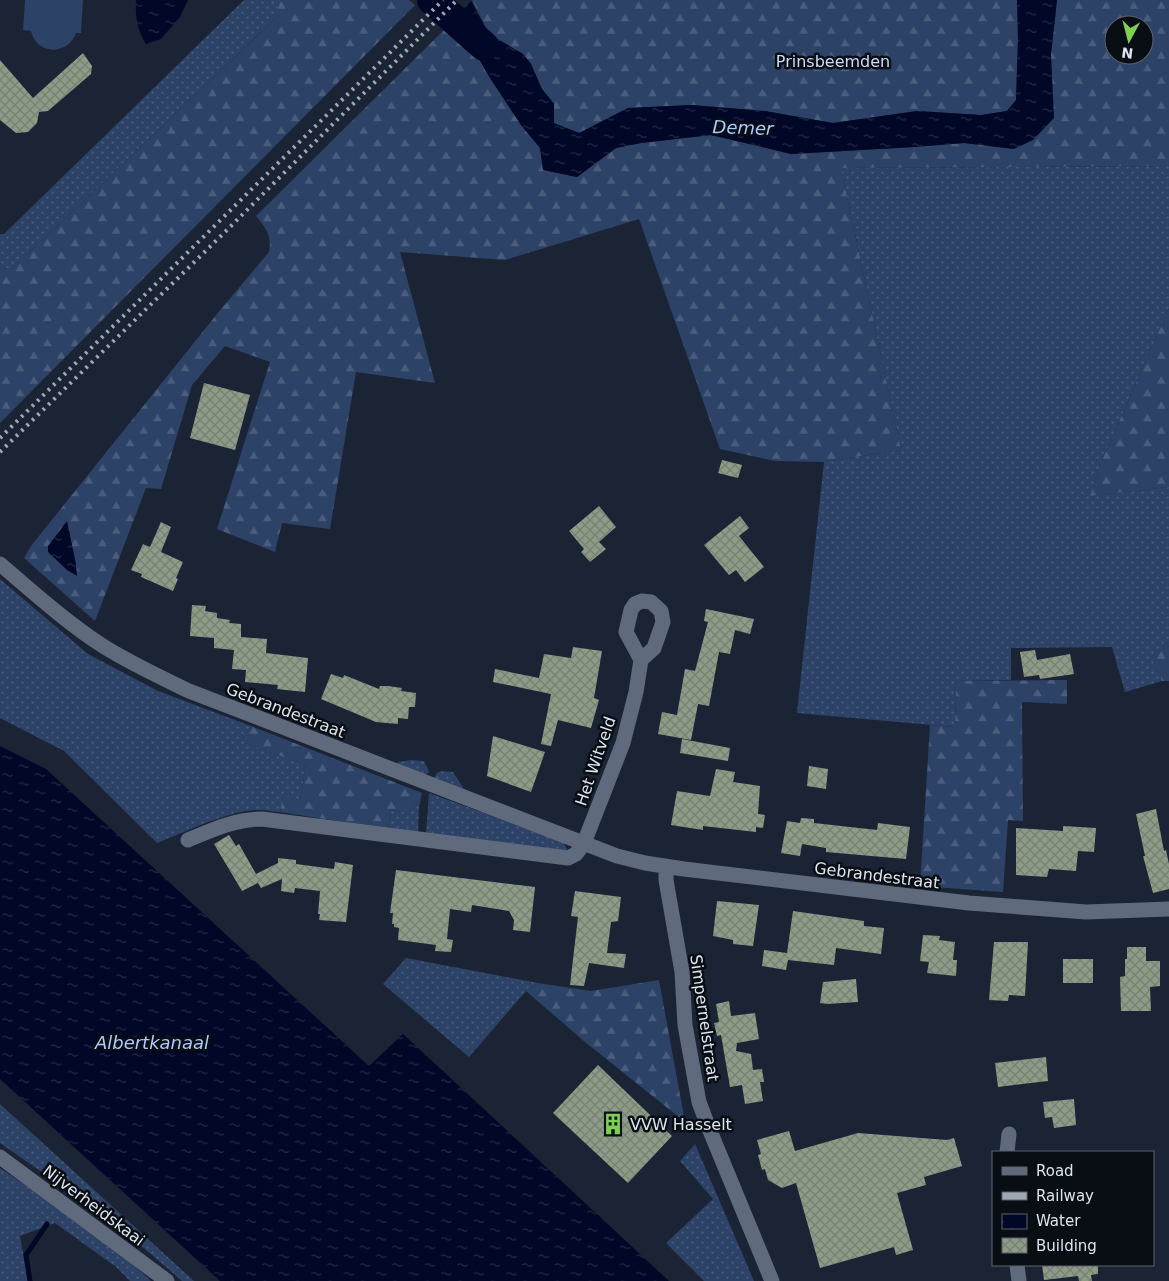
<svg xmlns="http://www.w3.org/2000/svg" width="1169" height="1281" font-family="'DejaVu Sans',sans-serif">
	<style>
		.grass { fill: url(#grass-dots) }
		.forest { fill: url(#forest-firs); fill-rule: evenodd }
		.pitch { fill: #2d4267 }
		.water { fill: url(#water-ripples) }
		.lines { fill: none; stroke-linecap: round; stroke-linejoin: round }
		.stream { stroke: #000727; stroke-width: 5 }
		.river { stroke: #000727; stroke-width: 30 }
		.building { fill: url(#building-cross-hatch) }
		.minor { stroke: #5f6a7d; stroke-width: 15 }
		.rail { stroke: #a1a8b5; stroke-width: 4; stroke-dasharray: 2.5 5; stroke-linecap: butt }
		.labels { text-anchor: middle; stroke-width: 5; stroke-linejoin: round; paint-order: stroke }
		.park-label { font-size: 16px; fill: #ccdcf6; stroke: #090d14 }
		.street-label { font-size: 16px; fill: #dde4ef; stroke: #090d14 }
		.poi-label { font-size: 16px; fill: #dde4ef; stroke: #090d14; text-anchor: start }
		.water-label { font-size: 18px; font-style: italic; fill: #accafd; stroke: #090d14 }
	</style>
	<defs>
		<pattern id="grass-dots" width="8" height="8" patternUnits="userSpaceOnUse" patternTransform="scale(1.25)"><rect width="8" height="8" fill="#2d4267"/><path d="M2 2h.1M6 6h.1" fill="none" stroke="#4b5d7d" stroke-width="1.8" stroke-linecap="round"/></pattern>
		<pattern id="forest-firs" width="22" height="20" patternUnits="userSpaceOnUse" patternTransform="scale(1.25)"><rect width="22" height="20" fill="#2d4267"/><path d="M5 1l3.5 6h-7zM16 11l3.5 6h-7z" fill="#4b5d7d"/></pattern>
		<pattern id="water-ripples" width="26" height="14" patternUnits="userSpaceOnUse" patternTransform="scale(1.25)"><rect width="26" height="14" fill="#000727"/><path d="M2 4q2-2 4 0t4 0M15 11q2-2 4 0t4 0" fill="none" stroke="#252b47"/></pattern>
		<pattern id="building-cross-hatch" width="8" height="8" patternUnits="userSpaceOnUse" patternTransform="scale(1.25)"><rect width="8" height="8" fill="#8d9b87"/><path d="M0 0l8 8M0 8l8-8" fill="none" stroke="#768174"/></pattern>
	</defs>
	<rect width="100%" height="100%" fill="#1b2434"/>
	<path class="grass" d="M 244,0 L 279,0 L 279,15 L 12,269 L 0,268 L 0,234 L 4,234 Z
		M 1169,166 L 1169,308 L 1100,465 L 1090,496 L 1169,487 L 1169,646 L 1151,655 L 1162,681 L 1125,692 L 1112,647 L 1011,648 L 1011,680 L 956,681 L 955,727 L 797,713 L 824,462 L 901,450 L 841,168 Z
		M 0,579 L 88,654 L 158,691 L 251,726 L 246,743 L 306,765 L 300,800 L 283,797 L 280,812 C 273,812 267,810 260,810 C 232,809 185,832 157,843 L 64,751 L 0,718 Z
		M 411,760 L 424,761 L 429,772 L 426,775 L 396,764 L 398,762 Z
		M 441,771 L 453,772 L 464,789 L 434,778 L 437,773 Z
		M 422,793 L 419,808 L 418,833 L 388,829 L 391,810 C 412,814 414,811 422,793 Z
		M 429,793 L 563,842 L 567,849 L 564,853 L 426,834 Z
		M 406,958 L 538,983 L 526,991 L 469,1057 L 383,984 Z
		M 0,1104 L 194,1281 L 182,1281 C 126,1230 62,1186 0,1143 Z
		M 695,1144 L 754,1281 L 704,1281 L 666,1243 L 713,1199 L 680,1161 Z
		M 0,1168 C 52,1203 105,1238 151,1281 L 130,1281 L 116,1267 L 55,1223 L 20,1236 L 28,1281 L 0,1281 Z"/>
	<path class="forest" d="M 279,0 L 409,0 L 415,5 L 0,423 L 0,268 L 12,269 L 279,15 Z
		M 472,0 L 1017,0 L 1018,39 L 1016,100 L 1007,111 L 981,115 L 917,111 L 833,123 L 765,111 L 692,105 L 628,108 L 579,133 L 553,123 L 554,104 L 542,89 L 531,64 L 523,54 L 489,34 Z
		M 1057,0 L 1169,0 L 1169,166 L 841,168 L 901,450 L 824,462 L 775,461 L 720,449 L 639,219 L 505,260 L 400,252 L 435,383 L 356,372 L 330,529 L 282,523 L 275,552 L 217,529 L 270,362 L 225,346 L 192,385 L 161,489 L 146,488 L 95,621 L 24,558 L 31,546 L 217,314 L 269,252 C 272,236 266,228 256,216 L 447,27 L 475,52 L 490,78 L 521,125 L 540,148 L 543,170 L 577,177 L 616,148 L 641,143 L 711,135 L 791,154 L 913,147 L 964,143 L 1014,149 L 1051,54 ZM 1114,25 L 1144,25 L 1144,55 L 1114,55 Z
		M 1169,308 L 1169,487 L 1090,496 L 1100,465 Z
		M 1169,646 L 1169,681 L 1162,681 L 1150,655 Z
		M 1067,680 L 1067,704 L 1022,702 L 1023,821 L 1008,820 L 1003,892 L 920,886 L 930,725 L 955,727 L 956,681 Z
		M 251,726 L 422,793 C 414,811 412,814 391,810 L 388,829 L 280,812 L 283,796 L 300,800 L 306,765 L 245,743 Z
		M 659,980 L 685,1122 L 585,1042 L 526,991 L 538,983 L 591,991 Z"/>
	<path class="pitch" d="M 25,0 L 83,0 L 81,33 L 76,33 C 68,56 36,55 31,31 L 23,30 Z"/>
	<path class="water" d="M 136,0 L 188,0 L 180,17 L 161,39 L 146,44 C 137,29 135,17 136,0 Z
		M 1017,0 L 1057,0 L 1051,54 L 1054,118 L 1033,140 L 1014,149 L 964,143 L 915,147 L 791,154 L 711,135 L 641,143 L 616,148 L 577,177 L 543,170 L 540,148 L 521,125 L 490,78 L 475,52 L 447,27 L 471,1 L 489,34 L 523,54 L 531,64 L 542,89 L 554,104 L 554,123 L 579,133 L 628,108 L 692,105 L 765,111 L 833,123 L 917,111 L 981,115 L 1007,111 L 1016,100 L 1018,39 Z
		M 67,521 L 76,564 L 77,576 L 67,570 L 48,552 L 48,546 Z
		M 0,746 L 46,769 L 369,1066 L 403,1034 L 669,1281 L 220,1281 L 0,1079 Z"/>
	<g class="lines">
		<path class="stream" d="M 30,1281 L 26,1255 L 47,1224"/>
		<path class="river" d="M 432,0 L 484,46"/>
	</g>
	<path class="building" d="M 83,53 L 92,66 L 91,74 L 48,111 L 39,112 L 37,123 L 28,132 L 16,133 L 0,120 L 0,60 L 33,98 Z
		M 204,383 L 250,395 L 235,450 L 190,438 Z
		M 722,460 L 742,465 L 738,478 L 718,473 Z
		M 599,506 L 616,527 L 599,542 L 606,549 L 590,562 L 581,552 L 584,549 L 569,531 Z
		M 740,516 L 749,528 L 739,536 L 764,567 L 745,582 L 736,570 L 729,575 L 704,545 Z
		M 161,522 L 171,527 L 161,552 L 183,562 L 176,578 L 178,579 L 173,591 L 141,577 L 142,574 L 131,570 L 143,544 L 150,547 Z
		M 192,605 L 206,606 L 205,611 L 217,613 L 217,618 L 230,620 L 229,623 L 241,624 L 241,637 L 267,639 L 266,653 L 308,658 L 305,692 L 277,689 L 278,685 L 245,682 L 246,670 L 232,669 L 234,650 L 214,648 L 214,638 L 190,636 Z
		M 706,609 L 754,619 L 750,634 L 735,630 L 730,654 L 719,652 L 709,706 L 698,704 L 691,740 L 658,734 L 662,712 L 677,715 L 685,669 L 695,671 L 708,622 L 704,621 Z
		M 573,647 L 602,651 L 594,698 L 599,700 L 591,728 L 558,720 L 551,746 L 541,744 L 551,694 L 493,682 L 495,669 L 539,678 L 544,654 L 571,658 Z
		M 1035,650 L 1037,660 L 1070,654 L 1074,674 L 1040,679 L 1039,675 L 1024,677 L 1020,652 Z
		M 331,674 L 343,678 L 344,675 L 379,689 L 380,686 L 388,686 L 402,688 L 401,691 L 416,693 L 415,707 L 409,707 L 408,719 L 398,718 L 398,724 L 376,722 L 321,699 Z
		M 493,736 L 545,752 L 531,792 L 487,776 Z
		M 682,739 L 730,748 L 728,761 L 680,753 Z
		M 809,766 L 828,769 L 826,789 L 807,786 Z
		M 716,769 L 735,772 L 733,782 L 760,786 L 758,814 L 765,815 L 763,828 L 756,827 L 756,832 L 703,826 L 703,830 L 671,825 L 677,791 L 710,796 Z
		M 1156,809 L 1164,851 L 1166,850 L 1169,864 L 1169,889 L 1153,893 L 1143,856 L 1145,856 L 1136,814 Z
		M 801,818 L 814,819 L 814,823 L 877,830 L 878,823 L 910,827 L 906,859 L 826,852 L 826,848 L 802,844 L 800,856 L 781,853 L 787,821 L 800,823 Z
		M 1063,826 L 1096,828 L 1094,852 L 1078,851 L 1076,871 L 1049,869 L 1047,877 L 1016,875 L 1016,828 L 1063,831 Z
		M 229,835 L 236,846 L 239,844 L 256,874 L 278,863 L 278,858 L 296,860 L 296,864 L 334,869 L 335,862 L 353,865 L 346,922 L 319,920 L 320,914 L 318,914 L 320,891 L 295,888 L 294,893 L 281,891 L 282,879 L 261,888 L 258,883 L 242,891 L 214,844 Z
		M 396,870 L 535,887 L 530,932 L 513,930 L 514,920 L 509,911 L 472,905 L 471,912 L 450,909 L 447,939 L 453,940 L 451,952 L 435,951 L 436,945 L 398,940 L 399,928 L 394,927 L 394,924 L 392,924 L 393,913 L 390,913 Z
		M 575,891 L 621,897 L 618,921 L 611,922 L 607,953 L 626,954 L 624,968 L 589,963 L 584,986 L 570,985 L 578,917 L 571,916 Z
		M 717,901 L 759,905 L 753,946 L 733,944 L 733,940 L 713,936 Z
		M 793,911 L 864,921 L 864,926 L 884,928 L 881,954 L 836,948 L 834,965 L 788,960 L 786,970 L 762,966 L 764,950 L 787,953 Z
		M 923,935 L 940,936 L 939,940 L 955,942 L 953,960 L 957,960 L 956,976 L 927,973 L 929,962 L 920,961 Z
		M 994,942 L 1028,942 L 1025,996 L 1009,995 L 1008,1001 L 989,1000 Z
		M 1127,947 L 1146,947 L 1146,961 L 1160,961 L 1160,986 L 1150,987 L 1151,1011 L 1121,1011 L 1120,977 L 1125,976 L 1125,959 L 1127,959 Z
		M 1063,959 L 1093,959 L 1093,983 L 1063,983 Z
		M 856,979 L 858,1002 L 827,1004 L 820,1003 L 823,982 Z
		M 729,1001 L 731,1016 L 755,1013 L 759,1039 L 737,1043 L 736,1051 L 751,1054 L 753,1070 L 762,1069 L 764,1082 L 760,1082 L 763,1101 L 745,1104 L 742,1085 L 730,1087 L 721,1035 L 717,1036 L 714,1023 L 719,1022 L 716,1004 Z
		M 1046,1057 L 1048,1081 L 998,1087 L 995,1063 Z
		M 598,1065 L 672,1136 L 628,1183 L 553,1113 Z
		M 1074,1099 L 1076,1125 L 1054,1128 L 1052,1117 L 1045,1118 L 1043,1102 Z
		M 789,1131 L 795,1151 L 858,1133 L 947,1140 L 954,1138 L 962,1166 L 924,1177 L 926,1185 L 897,1193 L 913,1250 L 896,1255 L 894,1247 L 820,1268 L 796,1183 L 782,1188 L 768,1180 L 765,1169 L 762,1170 L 758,1155 L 761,1154 L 757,1140 Z
		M 1042,1265 L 1098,1265 L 1098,1274 L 1091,1275 L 1092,1281 L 1079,1281 L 1078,1276 L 1044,1280 Z"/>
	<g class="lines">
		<path class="minor" d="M 0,564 C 33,592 66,622 103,646 C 130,663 160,677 189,691 L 617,856 L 645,863 L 684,869 L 969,903 L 1086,912 L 1169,909
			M 188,840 C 212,830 235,819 262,819 L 568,858 L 576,854 L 584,843 L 623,743 L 636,692 L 641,660 L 626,632 L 631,610 L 635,604 L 642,601 L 651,602 L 661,611 L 663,622 L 654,648 L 641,660
			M 666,867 L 666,880 L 682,972 L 685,1025 L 699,1102 L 708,1126 L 772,1281
			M 1007,1152 L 1009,1134
			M 0,1157 L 167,1281
			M 1017,1265 L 1019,1281"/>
		<path class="rail" d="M 0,438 L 443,0
			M 0,452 L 225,232 L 457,0"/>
	</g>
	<defs>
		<g id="building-bare" transform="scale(1.725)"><path d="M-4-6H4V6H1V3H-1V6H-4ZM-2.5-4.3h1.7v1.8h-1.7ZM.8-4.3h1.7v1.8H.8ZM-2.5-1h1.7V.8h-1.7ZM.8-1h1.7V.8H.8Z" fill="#7ed053" stroke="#090d14" stroke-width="2.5" paint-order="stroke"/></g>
	</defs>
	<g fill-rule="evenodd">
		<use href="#building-bare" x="613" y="1124"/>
	</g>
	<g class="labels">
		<g class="park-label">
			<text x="833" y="67">Prinsbeemden</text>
		</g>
		<g class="street-label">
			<text transform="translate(286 710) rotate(21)" y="6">Gebrandestraat</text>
			<text transform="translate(595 761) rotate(-71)" y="6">Het Witveld</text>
			<text transform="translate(877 875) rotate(7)" y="6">Gebrandestraat</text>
			<text transform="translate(705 1018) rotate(82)" y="6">Simpernelstraat</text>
			<text transform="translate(94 1205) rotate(37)" y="6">Nijverheidskaai</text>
		</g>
		<g class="poi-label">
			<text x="630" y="1130">VVW Hasselt</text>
		</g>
		<g class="water-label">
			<text transform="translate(743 128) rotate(2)" y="6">Demer</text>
			<text x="152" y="1049">Albertkanaal</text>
		</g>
	</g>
	<rect x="992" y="1151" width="162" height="115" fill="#090d14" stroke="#5e636c"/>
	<rect x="1002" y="1167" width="25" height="8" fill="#5f6a7d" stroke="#5e636c"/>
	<text x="1036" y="1176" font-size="15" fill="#dde4ef">Road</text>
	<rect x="1002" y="1192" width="25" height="8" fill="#a1a8b5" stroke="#5e636c"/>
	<text x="1036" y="1201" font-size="15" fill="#dde4ef">Railway</text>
	<rect x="1002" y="1214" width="25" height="15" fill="url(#water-ripples)" stroke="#5e636c"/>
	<text x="1036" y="1226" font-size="15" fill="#dde4ef">Water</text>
	<rect x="1002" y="1238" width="25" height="15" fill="url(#building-cross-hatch)" stroke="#5e636c"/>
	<text x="1036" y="1251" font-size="15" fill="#dde4ef">Building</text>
	<g transform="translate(1129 40) rotate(187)"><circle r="24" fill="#090d14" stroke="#5e636c"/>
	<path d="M0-4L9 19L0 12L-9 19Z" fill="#7ed053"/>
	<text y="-8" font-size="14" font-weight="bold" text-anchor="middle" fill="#dde4ef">N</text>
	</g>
</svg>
